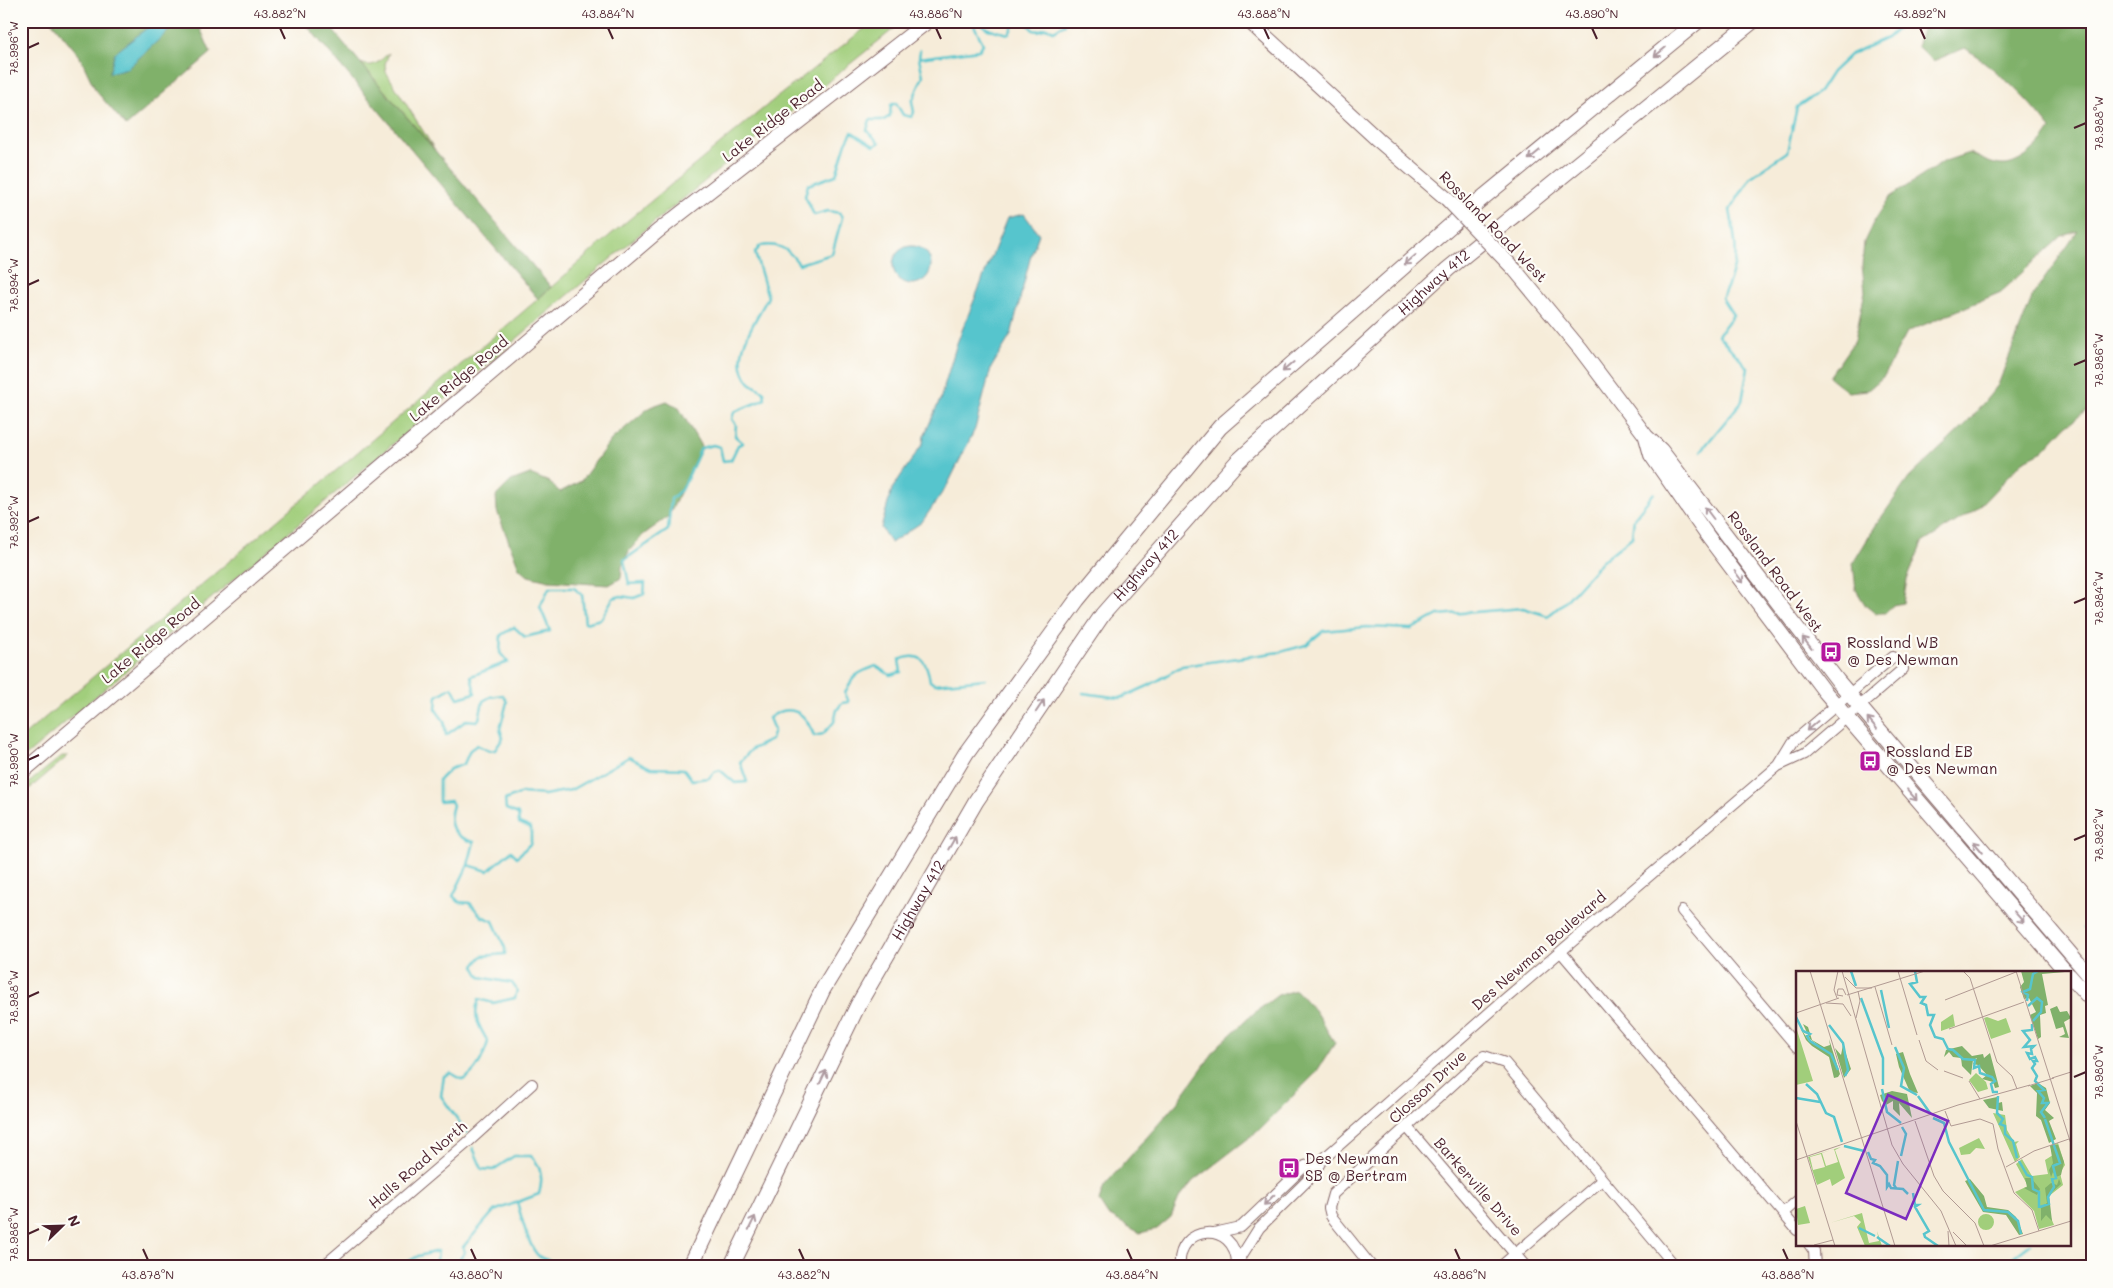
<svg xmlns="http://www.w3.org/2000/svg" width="2113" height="1288" font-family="Mali,sans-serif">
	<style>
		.green { fill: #a1ce7b; stroke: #767653 }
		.forest { fill: #80b16b; stroke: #65684b }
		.water { fill: #57c5cd; stroke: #50727c }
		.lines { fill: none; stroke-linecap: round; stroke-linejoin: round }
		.stream { stroke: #57c5cd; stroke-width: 2.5 }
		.minor-casing { stroke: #866768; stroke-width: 12 }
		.major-casing { stroke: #866768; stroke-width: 16 }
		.highway-casing { stroke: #866768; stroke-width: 17 }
		.minor { stroke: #fff; stroke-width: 10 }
		.major { stroke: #fff; stroke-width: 14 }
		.highway { stroke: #fff; stroke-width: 15 }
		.major-bridge-casing { stroke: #866768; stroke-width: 16; stroke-linecap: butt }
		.major-bridge { stroke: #fff; stroke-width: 14 }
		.oneway { stroke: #ae9aa0 }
		.ticks { fill: none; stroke: #4a1f2b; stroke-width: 2 }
		.labels { text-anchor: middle; stroke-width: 4.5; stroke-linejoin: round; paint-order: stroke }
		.street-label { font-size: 15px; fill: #4a1f2b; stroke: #fdfcf7 }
		.poi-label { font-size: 15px; fill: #4a1f2b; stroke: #fdfcf7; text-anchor: start }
		.inset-river { fill: none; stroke: #57c5cd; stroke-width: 2.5 }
		.inset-road { fill: none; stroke: #b19a93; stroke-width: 1 }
		.view { fill: #7b2cbf; fill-opacity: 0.15; stroke: #7b2cbf; stroke-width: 2.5 }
		.inset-edge { fill: none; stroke: #4a1f2b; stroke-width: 2.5 }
		.neatline { fill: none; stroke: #4a1f2b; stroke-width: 2 }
		.ticks-label { font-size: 12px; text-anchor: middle; fill: #4a1f2b }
	</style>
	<rect width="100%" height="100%" fill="#fdfcf7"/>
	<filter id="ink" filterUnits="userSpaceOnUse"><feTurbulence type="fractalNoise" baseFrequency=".02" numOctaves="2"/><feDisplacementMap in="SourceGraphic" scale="10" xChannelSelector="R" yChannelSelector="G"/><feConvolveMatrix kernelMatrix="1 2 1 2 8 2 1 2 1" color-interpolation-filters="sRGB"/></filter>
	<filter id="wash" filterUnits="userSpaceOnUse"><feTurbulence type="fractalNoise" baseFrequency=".0096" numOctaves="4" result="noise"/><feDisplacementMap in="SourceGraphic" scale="20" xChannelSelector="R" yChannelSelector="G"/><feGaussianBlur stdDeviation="1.12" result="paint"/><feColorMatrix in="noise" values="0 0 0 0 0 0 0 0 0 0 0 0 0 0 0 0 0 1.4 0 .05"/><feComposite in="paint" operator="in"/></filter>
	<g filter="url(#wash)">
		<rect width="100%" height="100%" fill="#f6ecd9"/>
		<path class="green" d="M 874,21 L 921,21 L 918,30 L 896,27 L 653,223 L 21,760 L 21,738 L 538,299 L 609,236 L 771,102 Z
			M 389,53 L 385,64 L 386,72 L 435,150 L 361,63 C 374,69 379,61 389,53 Z
			M 62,756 L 68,756 L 21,796 L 21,789 Z"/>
		<path class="forest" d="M 51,21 L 197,21 L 211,53 L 126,126 L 96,91 L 79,55 Z
			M 303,21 L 325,21 L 551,287 L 538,299 Z
			M 1925,21 L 2092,21 L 2092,411 L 2089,409 L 2066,426 L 2043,451 L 2023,461 L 1978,508 L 1922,543 L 1907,580 L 1903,603 L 1893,605 L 1886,613 L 1875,613 L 1866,606 L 1856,590 L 1853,563 L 1876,525 L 1909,478 L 1968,422 L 1998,385 L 2033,295 L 2078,231 L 2062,236 L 2001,292 L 1907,332 L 1884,376 L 1868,390 L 1848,392 L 1829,377 L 1855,340 L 1865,291 L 1862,266 L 1864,242 L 1873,223 L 1890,197 L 1945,161 L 1969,153 C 1980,158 1993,166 2006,165 C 2023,163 2043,143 2051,129 C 2026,97 1999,71 1965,48 L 1933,61 L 1917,46 Z
			M 667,401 L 679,408 L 702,448 L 668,517 L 643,535 L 629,551 L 622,566 L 621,578 L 609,585 L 549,581 L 528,576 L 519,568 L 497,511 L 496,496 L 511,481 L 530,474 L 549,482 L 560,492 L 581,481 L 611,440 L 650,407 Z
			M 1296,990 L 1315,1011 L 1335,1043 L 1315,1074 L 1258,1131 L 1193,1181 L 1179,1198 L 1171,1217 L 1157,1229 L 1140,1233 L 1108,1215 L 1099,1201 L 1104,1186 L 1177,1103 L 1218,1046 L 1254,1013 L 1278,995 Z"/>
		<path class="water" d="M 151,25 L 174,26 L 128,68 L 109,73 L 115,53 Z
			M 1024,214 L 1039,234 L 1030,259 L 1011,335 L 991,368 L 975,429 L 948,484 L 922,522 L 891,543 L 881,528 L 892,489 L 923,443 L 924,436 L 940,400 L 957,343 L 1007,218 Z
			M893 265a19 19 0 1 1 38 0a19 19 0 1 1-38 0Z"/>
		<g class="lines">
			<path class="stream" d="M 978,21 L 988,29 L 1009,34 L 1015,21
				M 1025,21 L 1033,30 L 1038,31 L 1046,28 L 1054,31 L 1065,24 L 1064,21
				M 919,58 L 979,50 L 983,44 L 972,21
				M 1701,451 L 1742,401 L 1748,368 L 1718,335 L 1733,315 L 1722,298 C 1741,260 1737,250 1730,210 L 1751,177 L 1787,152 L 1797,107 L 1819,92 L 1832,72 L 1851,54 L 1887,38 L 1906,21
				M 1083,693 L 1121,698 L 1150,685 L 1182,666 L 1280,652 L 1306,645 L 1323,631 L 1367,627 L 1412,629 L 1438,615 L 1523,608 L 1548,616 L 1565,602 L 1603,560 L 1632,537 L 1634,518 L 1654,493
				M 468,865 L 488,871 L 511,851 L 517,857 L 531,843 L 531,828 L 519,823 L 518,814 L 506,809 L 505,800 L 522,793 L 544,795 L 571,790 L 629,757 L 651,768 L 684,769 L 692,780 L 709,778 L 714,772 L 720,770 L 735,783 L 747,782 L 740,762 L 752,749 L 771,740 L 774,730 L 769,718 C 790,702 806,712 814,736 L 823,734 L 834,722 L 837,710 L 842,703 L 849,702 L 845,693 C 854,674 857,673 876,666 L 890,675 L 901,672 L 899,660 C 921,651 927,661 930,681 L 934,684 L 986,679
				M 2084,927 L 2092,918
				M 467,1133 L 441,1096 L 444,1076 L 451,1073 L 463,1080 C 477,1072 483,1057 488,1042 C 479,1026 472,1017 479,999 L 493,1003 L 515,998 L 517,990 L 512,983 L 480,977 L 474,966 L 482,956 L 505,954 L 505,948 L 493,921 L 481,916 L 470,903 L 459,902 L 453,896 L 468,865 L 474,842 C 454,837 446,826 453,805 L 451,801 L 439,802 L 439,780 L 450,769 L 464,764 L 470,750 L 477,745 L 489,751 L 495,750 L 503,738 L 500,729 L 507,702 L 503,695 L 490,697 L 483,701 L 479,719 L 476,721 L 467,720 L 446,735 L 444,721 L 436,710 L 437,696 L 452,687 L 458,698 L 475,693 L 471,676 L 508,662 L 500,653 L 501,635 L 514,627 L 525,637 L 550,631 L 540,607 L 549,588 L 574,588 L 582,595 L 585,623 L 601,619 L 613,598 L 621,596 L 634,598 L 644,594 L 645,583 L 629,584 L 624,560 L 668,530 L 671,499 L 683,488 L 701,448 L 713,445 L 720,447 L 723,461 L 731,460 L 738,445 L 743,443 L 735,436 L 736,425 L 732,419 L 734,412 L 765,399 L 764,392 C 760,389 754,386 750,383 C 727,358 756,321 768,297 L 755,253 L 760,246 C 780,243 788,249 799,264 L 832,254 L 842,218 L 840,213 L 828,211 L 814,215 L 805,196 L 808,185 L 836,175 L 846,143 L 852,132 L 874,146 L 879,143 L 867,130 L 870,120 L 884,120 L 890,116 L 891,105 L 896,103 L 903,115 L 912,117 L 914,112 L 912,102 L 923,76 L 919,58 L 920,50
				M 517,1202 C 521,1215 529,1250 540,1257 C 546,1261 555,1260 561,1267
				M 399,1267 L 418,1256 L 438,1251 L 436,1267
				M 454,1267 L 465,1252 L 463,1247 L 494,1211 L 539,1194 C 543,1180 542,1166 531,1156 L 514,1156 L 493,1170 L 482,1169 L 473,1148
				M 2000,1267 L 2030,1244"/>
		</g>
	</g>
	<g filter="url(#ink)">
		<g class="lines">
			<g class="minor-casing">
				<path id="minor" d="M 1779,765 L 1793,742 L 1893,657
					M 1682,911 L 1797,1047
					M 1561,952 L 1797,1230
					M 1407,1127 L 1526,1267
					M 1783,1213 L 1797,1201
					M 1214,1233 L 1241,1227 L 1305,1166 L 1321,1161
					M 1809,1244 L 1814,1251 L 1815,1267
					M 1237,1263 L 1259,1228 L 1314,1174 L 1321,1161 L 1505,999 L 1778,766 L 1804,754 L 1903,669
					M 322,1267 L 467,1143 L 532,1084
					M 1180,1267 C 1176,1224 1236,1220 1237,1264
					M 1372,1267 L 1331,1216 L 1329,1208 L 1333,1194 L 1484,1056 L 1505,1063 L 1676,1267
					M 1500,1267 L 1602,1180"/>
			</g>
			<g class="major-casing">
				<path id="major" d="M 1249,21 L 1378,140 L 1447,199
					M 1515,270 L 1581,350 L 1646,436 L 1661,450 L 1838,681 L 2092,979
					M 1646,437 L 1651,455 L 1709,538 L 1825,692 L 2066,972
					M 21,773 L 658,231 L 928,21
					M 2069,975 L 2092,1001"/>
			</g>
			<g class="highway-casing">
				<g id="highway">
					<path d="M 690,1267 L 823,989 L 966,753 L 1077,600 L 1220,427 L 1474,205 L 1698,21"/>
					<path id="s1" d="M 731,1267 L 858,1005 L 976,801 L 1103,614 L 1237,462 L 1448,269 L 1753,21"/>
				</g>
			</g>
			<use href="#minor" class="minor"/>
			<use href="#major" class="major"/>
			<use href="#highway" class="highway"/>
			<g class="major-bridge-casing">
				<path id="major-bridge" d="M 1447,199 L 1515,270"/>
			</g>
			<use href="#major-bridge" class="major-bridge"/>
		</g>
		<defs><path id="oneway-shaft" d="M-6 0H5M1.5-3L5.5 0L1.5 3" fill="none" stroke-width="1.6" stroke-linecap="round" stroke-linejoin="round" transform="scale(1.25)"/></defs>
		<g class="oneway">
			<use href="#oneway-shaft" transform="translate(1660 52) rotate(141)"/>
			<use href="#oneway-shaft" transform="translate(1534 155) rotate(141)"/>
			<use href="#oneway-shaft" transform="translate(1410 260) rotate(139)"/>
			<use href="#oneway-shaft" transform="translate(1288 367) rotate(139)"/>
			<use href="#oneway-shaft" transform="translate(1709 513) rotate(-127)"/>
			<use href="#oneway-shaft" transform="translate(1739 577) rotate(53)"/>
			<use href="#oneway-shaft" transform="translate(1807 643) rotate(-128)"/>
			<use href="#oneway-shaft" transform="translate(1040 706) rotate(-56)"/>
			<use href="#oneway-shaft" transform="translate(1872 723) rotate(-130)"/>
			<use href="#oneway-shaft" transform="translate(1812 726) rotate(139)"/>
			<use href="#oneway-shaft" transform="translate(1912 795) rotate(49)"/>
			<use href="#oneway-shaft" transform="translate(952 843) rotate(-60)"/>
			<use href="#oneway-shaft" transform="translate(1978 847) rotate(-130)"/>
			<use href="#oneway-shaft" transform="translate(2019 917) rotate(49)"/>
			<use href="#oneway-shaft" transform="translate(823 1077) rotate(-64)"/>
			<use href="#oneway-shaft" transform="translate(1269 1200) rotate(135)"/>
			<use href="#oneway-shaft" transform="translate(752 1223) rotate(-64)"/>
		</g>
	</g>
	<path class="ticks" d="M 280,28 L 285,39M 608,28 L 613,39M 936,28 L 941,39M 1264,28 L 1269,39M 1592,28 L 1597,39M 1920,28 L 1925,39M 28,48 L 39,43M 2074,128 L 2086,123M 28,285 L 39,280M 2074,365 L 2086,360M 28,522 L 39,517M 2074,603 L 2086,598M 28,760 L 39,755M 2074,840 L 2086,835M 28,997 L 39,992M 2074,1077 L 2086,1072M 28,1234 L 39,1229M 143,1249 L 148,1260M 471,1249 L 476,1260M 799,1249 L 804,1260M 1127,1249 L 1132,1260M 1455,1249 L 1460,1260M 1783,1249 L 1788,1260"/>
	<defs>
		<g id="bus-square" transform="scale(1.125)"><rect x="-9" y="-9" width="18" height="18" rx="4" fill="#b5179e" stroke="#fdfcf7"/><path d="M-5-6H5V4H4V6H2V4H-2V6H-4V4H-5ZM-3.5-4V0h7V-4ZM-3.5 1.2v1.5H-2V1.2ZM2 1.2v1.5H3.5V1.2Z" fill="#fff"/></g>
	</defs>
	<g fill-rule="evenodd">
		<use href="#bus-square" x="1831" y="652"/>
		<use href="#bus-square" x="1870" y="761"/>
		<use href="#bus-square" x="1289" y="1168"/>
	</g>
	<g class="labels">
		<g class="street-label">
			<text transform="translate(773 121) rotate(-38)" y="5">Lake Ridge Road</text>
			<text transform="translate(1493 227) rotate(46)" y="5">Rossland Road West</text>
			<text dy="5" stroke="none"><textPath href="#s1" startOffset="1222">Highway 412</textPath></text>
			<text transform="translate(459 379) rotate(-40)" y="5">Lake Ridge Road</text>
			<text dy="5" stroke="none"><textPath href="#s1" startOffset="818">Highway 412</textPath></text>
			<text transform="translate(1775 572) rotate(53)" y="5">Rossland Road West</text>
			<text transform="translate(151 641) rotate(-40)" y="5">Lake Ridge Road</text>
			<text dy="5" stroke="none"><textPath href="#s1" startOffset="412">Highway 412</textPath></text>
			<text transform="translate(1539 951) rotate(-41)" y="5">Des Newman Boulevard</text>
			<text transform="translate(1428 1087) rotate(-43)" y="5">Closson Drive</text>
			<text transform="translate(418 1165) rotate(-41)" y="5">Halls Road North</text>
			<text transform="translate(1478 1187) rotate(49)" y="5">Barkerville Drive</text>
		</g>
		<g class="poi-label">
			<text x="1847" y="648">Rossland WB<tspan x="1847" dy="17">@ Des Newman</tspan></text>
			<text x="1886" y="757">Rossland EB<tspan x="1886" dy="17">@ Des Newman</tspan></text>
			<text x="1305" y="1164">Des Newman<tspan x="1305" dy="17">SB @ Bertram</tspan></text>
		</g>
	</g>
	<g transform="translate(1796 971)">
		<rect width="275" height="275" fill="#f6ecd9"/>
		<path d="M 157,43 L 159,55 L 145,60 L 145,51 ZM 191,46 L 202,50 L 210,47 L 215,61 L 195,68 L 188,47 ZM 0,56 L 17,110 L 0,114 ZM 180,102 L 190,111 L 192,118 L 182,121 L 173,109 ZM 197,142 L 209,144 L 211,159 L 218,171 L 223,170 L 220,173 L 224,186 L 219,191 ZM 183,167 L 189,178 L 180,177 L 174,183 L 165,184 L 163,177 ZM 262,172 L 269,194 L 264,202 L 267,214 L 253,225 L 253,242 L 258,254 L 243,258 L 238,240 L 219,221 L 232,215 L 220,193 L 226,188 L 236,205 L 252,203 L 249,189 L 257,184 L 254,175 ZM 45,176 L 39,179 L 49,207 L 36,215 L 34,208 L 21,214 L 12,186 ZM 38,178 L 42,191 L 30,195 L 26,182 ZM 25,183 L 29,196 L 17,199 L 14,186 ZM 9,235 L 14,252 L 2,254 L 0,238 ZM 66,242 L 73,272 L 83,270 L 81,260 L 86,275 L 69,275 L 61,256 L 65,251 L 58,245 L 34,252 ZM182 251a8 8 0 1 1 16 0a8 8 0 1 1-16 0Z" fill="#a1ce7b" fill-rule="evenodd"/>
		<path d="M 225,0 L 269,1 L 246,3 L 252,34 L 249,35 L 250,42 L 244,44 L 245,66 L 242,68 L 234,44 L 240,41 L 233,27 L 228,28 L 224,16 L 228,11 ZM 261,35 L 264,41 L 271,40 L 275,47 L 268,51 L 273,67 L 263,66 L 269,63 L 267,56 L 260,58 L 254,38 ZM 7,53 L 12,56 L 16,69 L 28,76 L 34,74 L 33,68 L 44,103 L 42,106 L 38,107 L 33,86 L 16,75 L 10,69 L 5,58 L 13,70 L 22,74 L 14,68 ZM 47,74 L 55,98 L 48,107 L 39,77 L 45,84 ZM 166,75 L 176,85 L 187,83 L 188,87 L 194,82 L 203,116 L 199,117 L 197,111 L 186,108 L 191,104 L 182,94 L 177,93 L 181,87 L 177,89 L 175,104 L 166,95 L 165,87 L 157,86 L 153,81 L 148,86 L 150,79 ZM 107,81 L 114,103 L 122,122 L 114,121 L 103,96 L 100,83 ZM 242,112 L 250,117 L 254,132 L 249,139 L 258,147 L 253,150 L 260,168 L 253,172 L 245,149 L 240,145 L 241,122 L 234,115 ZM 96,120 L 111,123 L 116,147 L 103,132 L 104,145 L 97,138 L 97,130 L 90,134 L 86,130 L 84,124 ZM 201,126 L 202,132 L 206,131 L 207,140 L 193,137 L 187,129 ZM 254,174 L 262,174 L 268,191 L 265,204 L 260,206 L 257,201 L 255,206 L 253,199 L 257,192 ZM 229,207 L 235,207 L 240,213 L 244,218 L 241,224 L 228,217 L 231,216 ZM 174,208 L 188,225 L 191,236 L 212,239 L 220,246 L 227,263 L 223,264 L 210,244 L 187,241 L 169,210 ZM 263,208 L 265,213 L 253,224 L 256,250 L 250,244 L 245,250 L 245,236 L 251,232 L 249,217 L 255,212 L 261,214 Z" fill="#80b16b"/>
		<path class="inset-river" d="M 55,0 L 60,15M 119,0 L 121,11 L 114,13 L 124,26 L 129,26 L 125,32 L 130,34 L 132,44 L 138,44 L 134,54 L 139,66 L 147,68 L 152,78 L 157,79 L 167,88 L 179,89 L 178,97 L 183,95 L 184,102 L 196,106 L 199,110 L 195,113 L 197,121 L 202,121M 85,19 L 93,57M 65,27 L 87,87 L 87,114M 231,30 L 232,24 L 227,21 L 234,18 L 237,3 L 242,0M 232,35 L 241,27 L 246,31 L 245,41 L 237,50M 0,46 L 7,60 L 14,63 L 11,65 L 14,70 L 35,83 L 42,99M 236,53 L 236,59 L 227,60 L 234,69 L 228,76 L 238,75 L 235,78 L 236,83 L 231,82 L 234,88 L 239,86 L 241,90 L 237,90 L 239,93 L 236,97 L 241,105 L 239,110 L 248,119 L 242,120 L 248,127 L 246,132 L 252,132 L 245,141 L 249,147M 33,54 L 47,72 L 52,99 L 49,105M 99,76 L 108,97 L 105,115 L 121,124M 10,113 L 21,123 L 30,142 L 38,146 L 46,171M 86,118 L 91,141 L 105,152M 122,125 L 134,142M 202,125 L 201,142 L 207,148 L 204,153 L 209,155 L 209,163 L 217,170 L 221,187M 0,127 L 24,131M 137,147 L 148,152 L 153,171 L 188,239 L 212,241 L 222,250 L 225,263M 48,175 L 68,180M 72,181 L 75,188 L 79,189 L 77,192 L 84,195 L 91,204 L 91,216 L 93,213 L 95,217 L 107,218 L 112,223M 105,185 L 110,163 L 106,156M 223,190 L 231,204 L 236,206 L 237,218 L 243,221 L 243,237M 100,217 L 98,214 L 102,190M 117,222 L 119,234 L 122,234 L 119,236 L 133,260 L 128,263 L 129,266 L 142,275M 244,236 L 253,233 L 252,226 L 258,216 L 256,208 L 260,207 L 257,195 L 264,192 L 249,148M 63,257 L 79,265M 81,266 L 94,275"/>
		<path class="inset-road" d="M 14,0 L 99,275M 46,0 L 96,174 L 107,193 L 145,240 L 160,275M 102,0 L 121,64M 167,0 L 174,7 L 201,91 L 216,105 L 221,118M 220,0 L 254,107M 49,6 L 60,17 L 76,17M 79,16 L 96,74M 51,24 L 129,0M 47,25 L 41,24 L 42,18 L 47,18 L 50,24M 41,27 L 38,19 L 42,0M 149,29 L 220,1M 30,32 L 47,33 L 55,45M 0,42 L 43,27M 60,47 L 64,30 L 62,20M 153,58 L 228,31M 123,69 L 130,90 L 142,99M 148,100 L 167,107M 254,107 L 275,173M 256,107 L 275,101M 173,110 L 184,128M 232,115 L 258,107M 149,140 L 155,155 L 184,148 L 197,153 L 202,178 L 218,222 L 236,239 L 243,260M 0,150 L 39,275M 119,150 L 138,205 L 147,220 L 179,252 L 188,275M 0,189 L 162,134 L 234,114M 210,196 L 238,180 L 273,168M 152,260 L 153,275M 157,261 L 171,275M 18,274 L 37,269M 194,275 L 275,250"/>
		<path class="view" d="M 92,124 L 152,150 L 110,248 L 50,222 Z"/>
		<rect width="275" height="275" class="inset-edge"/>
	</g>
	<rect width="2113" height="1288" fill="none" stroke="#fdfcf7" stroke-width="55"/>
	<g transform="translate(62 1226) rotate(67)" stroke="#fdfcf7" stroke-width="4" paint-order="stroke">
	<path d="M0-4L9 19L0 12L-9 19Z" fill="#4a1f2b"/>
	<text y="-8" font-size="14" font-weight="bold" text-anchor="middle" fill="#4a1f2b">N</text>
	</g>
	<rect x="28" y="28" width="2058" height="1232" class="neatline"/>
	<g class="ticks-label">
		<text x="280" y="18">43.882°N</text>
		<text x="608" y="18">43.884°N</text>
		<text x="936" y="18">43.886°N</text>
		<text x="1264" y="18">43.888°N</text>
		<text x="1592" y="18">43.890°N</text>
		<text x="1920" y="18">43.892°N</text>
		<text transform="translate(14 48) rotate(-90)" y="4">78.996°W</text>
		<text transform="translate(2099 123) rotate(-90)" y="4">78.988°W</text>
		<text transform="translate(14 285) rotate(-90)" y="4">78.994°W</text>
		<text transform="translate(2099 360) rotate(-90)" y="4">78.986°W</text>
		<text transform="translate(14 522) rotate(-90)" y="4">78.992°W</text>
		<text transform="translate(2099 598) rotate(-90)" y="4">78.984°W</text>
		<text transform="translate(14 760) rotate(-90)" y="4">78.990°W</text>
		<text transform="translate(2099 835) rotate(-90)" y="4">78.982°W</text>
		<text transform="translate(14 997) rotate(-90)" y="4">78.988°W</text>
		<text transform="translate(2099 1072) rotate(-90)" y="4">78.980°W</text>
		<text transform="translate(14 1234) rotate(-90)" y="4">78.986°W</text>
		<text x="148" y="1279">43.878°N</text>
		<text x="476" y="1279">43.880°N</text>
		<text x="804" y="1279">43.882°N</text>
		<text x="1132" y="1279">43.884°N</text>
		<text x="1460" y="1279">43.886°N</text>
		<text x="1788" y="1279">43.888°N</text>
	</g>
</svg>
